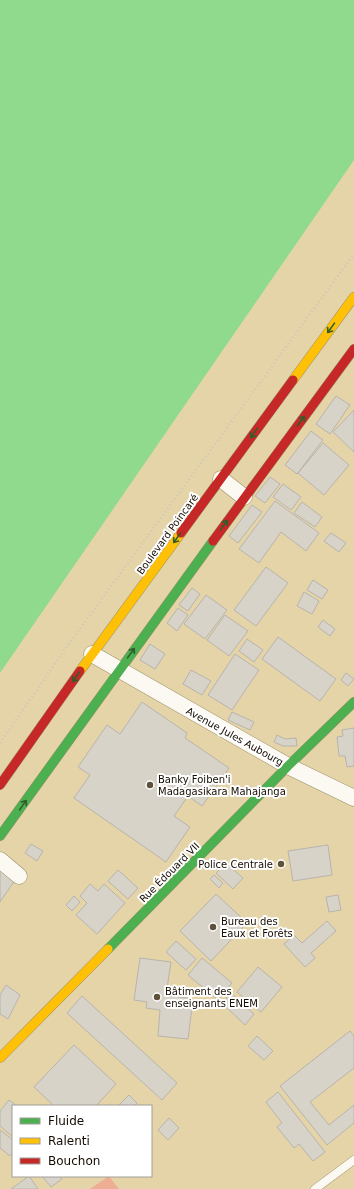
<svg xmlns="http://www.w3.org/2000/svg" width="354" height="1189" font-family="'DejaVu Sans',sans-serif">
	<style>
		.green { fill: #edae93 }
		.water { fill: #8fda8d }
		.building { fill: #d7d3c8; stroke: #b7b4ae }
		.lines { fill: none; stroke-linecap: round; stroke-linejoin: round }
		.lane-casing { stroke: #9c8f6a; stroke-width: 9 }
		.street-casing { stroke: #9c8f6a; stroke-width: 17 }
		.fast-casing { stroke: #9c8f6a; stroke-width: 10 }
		.slow-casing { stroke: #9c8f6a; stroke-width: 10 }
		.jam-casing { stroke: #9c8f6a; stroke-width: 10 }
		.path { stroke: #ccc7bb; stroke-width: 2.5; stroke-dasharray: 1 3; stroke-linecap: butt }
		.lane { stroke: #fbf9f2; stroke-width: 8 }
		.street { stroke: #fbf9f2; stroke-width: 16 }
		.fast { stroke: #4caf50; stroke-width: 9 }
		.slow { stroke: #ffc107; stroke-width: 9 }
		.jam { stroke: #c62828; stroke-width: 9 }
		.oneway { stroke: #305e28 }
		.poi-dot { fill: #5e523b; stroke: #fff; stroke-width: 1.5 }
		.labels { text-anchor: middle; stroke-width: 4; stroke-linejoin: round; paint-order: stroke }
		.street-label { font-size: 10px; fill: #150c00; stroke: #fff }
		.poi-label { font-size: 10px; fill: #150c00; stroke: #fff; text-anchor: start }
	</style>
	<rect width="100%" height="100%" fill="#e5d4a8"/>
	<path class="green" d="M 109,1176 L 119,1189 L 90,1189 Z"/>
	<path class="water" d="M 0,0 L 354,0 L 354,160 L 0,673 Z"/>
	<path class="building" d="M 336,396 L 350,405 L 330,434 L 316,424 Z
		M 354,410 L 354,452 L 333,432 Z
		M 311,431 L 323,440 L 297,474 L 285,465 Z
		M 323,443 L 349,465 L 324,495 L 298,473 Z
		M 270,477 L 280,484 L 265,503 L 255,496 Z
		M 283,484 L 301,497 L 291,510 L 273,497 Z
		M 275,501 L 319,533 L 306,551 L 281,532 L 259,563 L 239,549 Z
		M 302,502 L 322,517 L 315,527 L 294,513 Z
		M 252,505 L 262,512 L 238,543 L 229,536 Z
		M 331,533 L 346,543 L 339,552 L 324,541 Z
		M 266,567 L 288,583 L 256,626 L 234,610 Z
		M 313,580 L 328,590 L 322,599 L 307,590 Z
		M 192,588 L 200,594 L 188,611 L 179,605 Z
		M 304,592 L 319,601 L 312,614 L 297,606 Z
		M 206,595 L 227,610 L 205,639 L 184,624 Z
		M 178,608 L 188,615 L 177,631 L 167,623 Z
		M 225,615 L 248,631 L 229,656 L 207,640 Z
		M 323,620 L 335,629 L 330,636 L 318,627 Z
		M 278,637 L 336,679 L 320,701 L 262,659 Z
		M 247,639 L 263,650 L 254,662 L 239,651 Z
		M 150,644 L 165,654 L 155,669 L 140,660 Z
		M 235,654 L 259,670 L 232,710 L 208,695 Z
		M 191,670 L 211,681 L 202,695 L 183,684 Z
		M 346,673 L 354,679 L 348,686 L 341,680 Z
		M 142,702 L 187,733 L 185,738 L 229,768 L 202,806 L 188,796 L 174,816 L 190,827 L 166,862 L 74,798 L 90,775 L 78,767 L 107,725 L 120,734 Z
		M 232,712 L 254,722 L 250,730 L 228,720 Z
		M 354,728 L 354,766 L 347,767 L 345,756 L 339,756 L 337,737 L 343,736 L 342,730 Z
		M 277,735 L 285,739 L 296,738 L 297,746 L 283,746 L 274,742 Z
		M 31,844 L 43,851 L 37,861 L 25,853 Z
		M 328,845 L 332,875 L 293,881 L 288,851 Z
		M 226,863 L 243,878 L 233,889 L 216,873 Z
		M 0,870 L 15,880 L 0,902 Z
		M 118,870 L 138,888 L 128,899 L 108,881 Z
		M 214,875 L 223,883 L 219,888 L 210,879 Z
		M 90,884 L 98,891 L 104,884 L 125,903 L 97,934 L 76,915 L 87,903 L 80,896 Z
		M 216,894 L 247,923 L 211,961 L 180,931 Z
		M 338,895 L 341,910 L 329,912 L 326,897 Z
		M 74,896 L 80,902 L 72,911 L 66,905 Z
		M 327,921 L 336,931 L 311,953 L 315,958 L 305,967 L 284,944 L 294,935 L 302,943 Z
		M 176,941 L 196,959 L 186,970 L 166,952 Z
		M 140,958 L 171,962 L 166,995 L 193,999 L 188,1039 L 158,1036 L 160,1010 L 146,1008 L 147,1002 L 134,1000 Z
		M 202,958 L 232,983 L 218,1000 L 188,975 Z
		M 258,967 L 282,987 L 261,1012 L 237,992 Z
		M 6,985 L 20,995 L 8,1019 L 0,1014 L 0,995 Z
		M 231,993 L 254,1014 L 245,1025 L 222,1003 Z
		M 82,996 L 177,1083 L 162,1100 L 67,1013 Z
		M 350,1031 L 354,1036 L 354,1068 L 310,1102 L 329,1125 L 354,1105 L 354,1123 L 327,1145 L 280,1086 Z
		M 257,1036 L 273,1051 L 264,1060 L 248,1046 Z
		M 74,1045 L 116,1084 L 96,1106 L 54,1106 L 34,1087 Z
		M 278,1092 L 325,1152 L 313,1161 L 299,1144 L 294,1148 L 277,1127 L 282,1123 L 266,1102 Z
		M 129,1095 L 137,1103 L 134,1106 L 118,1106 Z
		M 9,1100 L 17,1106 L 13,1106 L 13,1137 L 0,1126 L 0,1111 Z
		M 169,1118 L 179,1128 L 168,1140 L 158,1130 Z
		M 0,1130 L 13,1140 L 13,1152 L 10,1156 L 0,1148 Z
		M 29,1176 L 38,1189 L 11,1189 Z
		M 42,1176 L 60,1176 L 62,1179 L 51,1187 Z"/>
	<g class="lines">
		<g class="lane-casing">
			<path id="lane" d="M 315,1189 L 354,1160"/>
		</g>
		<g class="street-casing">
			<path id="street" d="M 221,479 L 244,497
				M 92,654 L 288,766 L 354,798
				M 0,860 L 19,876"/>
		</g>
		<g class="fast-casing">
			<path id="fast" d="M 0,836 L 213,541
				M 108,949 L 288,766 L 354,702"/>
		</g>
		<g class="slow-casing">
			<path id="slow" d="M 293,380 L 354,297
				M 80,671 L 181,533
				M 0,1058 L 108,949"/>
		</g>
		<g class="jam-casing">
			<path id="jam" d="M 181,533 L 293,380
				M 213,541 L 354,349
				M 0,785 L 80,671"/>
		</g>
		<path class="path" d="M 0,743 L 68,645 L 354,254"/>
		<use href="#lane" class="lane"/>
		<use href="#street" class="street"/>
		<use href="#fast" class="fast"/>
		<use href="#slow" class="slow"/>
		<use href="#jam" class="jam"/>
	</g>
	<defs><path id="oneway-shaft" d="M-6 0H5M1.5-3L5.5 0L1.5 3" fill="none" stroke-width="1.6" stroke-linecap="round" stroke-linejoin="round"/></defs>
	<g class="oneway">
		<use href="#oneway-shaft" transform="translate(331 328) rotate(126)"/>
		<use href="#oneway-shaft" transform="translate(301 421) rotate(-53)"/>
		<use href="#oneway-shaft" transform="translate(254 433) rotate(126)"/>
		<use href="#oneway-shaft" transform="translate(224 525) rotate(-54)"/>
		<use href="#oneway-shaft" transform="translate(177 538) rotate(126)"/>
		<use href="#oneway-shaft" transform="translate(131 653) rotate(-54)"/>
		<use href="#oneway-shaft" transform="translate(76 677) rotate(125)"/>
		<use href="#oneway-shaft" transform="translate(23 805) rotate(-55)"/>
	</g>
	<g class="poi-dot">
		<circle cx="150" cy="785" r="4"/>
		<circle cx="281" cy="864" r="4"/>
		<circle cx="213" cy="927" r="4"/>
		<circle cx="157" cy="997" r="4"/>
	</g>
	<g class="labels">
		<g class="street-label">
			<text transform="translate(167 534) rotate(-54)" y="4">Boulevard Poincaré</text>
			<text transform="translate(235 736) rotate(29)" y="4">Avenue Jules Aubourg</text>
			<text transform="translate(169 872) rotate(-45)" y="4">Rue Édouard VII</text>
		</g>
		<g class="poi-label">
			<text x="158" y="783">Banky Foiben'i<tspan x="158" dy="12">Madagasikara Mahajanga</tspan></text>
			<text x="273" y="868" text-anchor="end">Police Centrale</text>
			<text x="221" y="925">Bureau des<tspan x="221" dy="12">Eaux et Forêts</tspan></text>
			<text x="165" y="995">Bâtiment des<tspan x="165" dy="12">enseignants ENEM</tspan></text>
		</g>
	</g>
	<rect x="12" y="1105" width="140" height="72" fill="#ffffff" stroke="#a19e99"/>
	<rect x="20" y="1118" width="20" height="6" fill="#4caf50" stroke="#a19e99"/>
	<text x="48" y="1125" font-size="12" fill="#150c00">Fluide</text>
	<rect x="20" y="1138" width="20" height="6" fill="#ffc107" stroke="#a19e99"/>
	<text x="48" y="1145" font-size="12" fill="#150c00">Ralenti</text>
	<rect x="20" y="1158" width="20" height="6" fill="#c62828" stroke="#a19e99"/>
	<text x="48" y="1165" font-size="12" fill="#150c00">Bouchon</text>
</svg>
